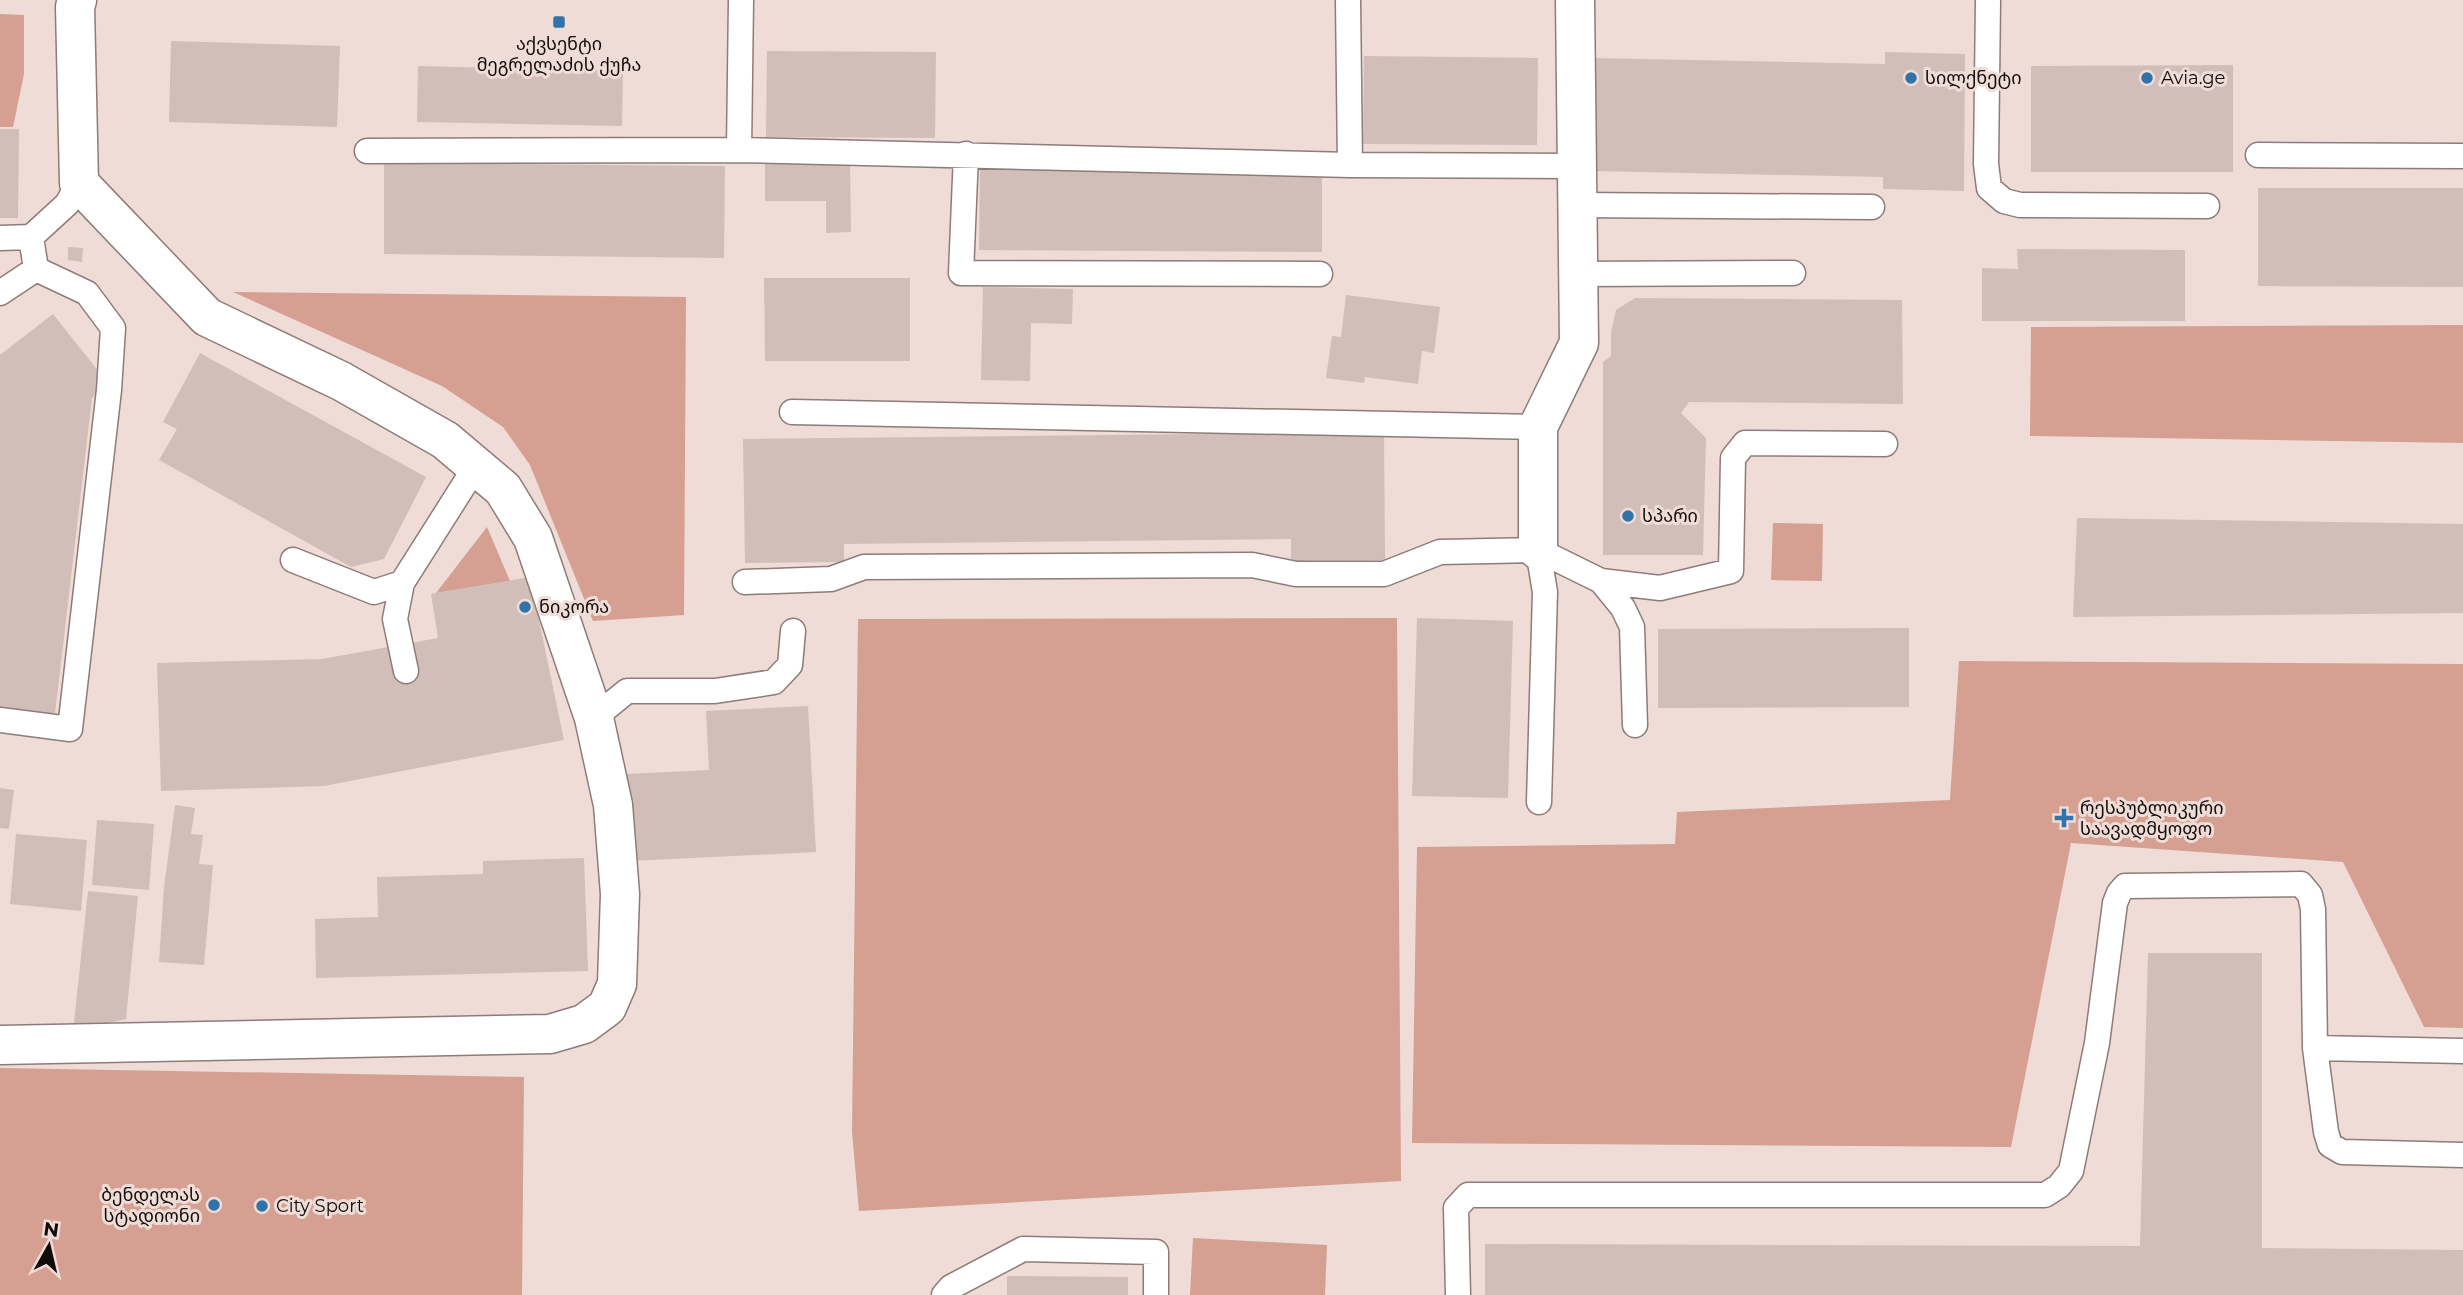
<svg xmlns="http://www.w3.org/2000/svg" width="2463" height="1295" font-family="Montserrat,'Noto Sans Georgian',sans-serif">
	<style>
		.green { fill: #d59f91 }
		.building { fill: #d1beb9 }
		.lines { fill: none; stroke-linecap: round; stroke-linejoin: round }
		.service-casing { stroke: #8d7c78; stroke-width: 27 }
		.minor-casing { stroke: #8d7c78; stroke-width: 41 }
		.service { stroke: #fff; stroke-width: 24 }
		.minor { stroke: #fff; stroke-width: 38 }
		.poi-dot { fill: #3173a9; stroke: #efdcd7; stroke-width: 2.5 }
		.labels { text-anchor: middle; stroke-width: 6; stroke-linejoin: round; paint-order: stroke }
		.poi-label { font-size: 18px; fill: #110b0a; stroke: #efdcd7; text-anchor: start }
	</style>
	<rect width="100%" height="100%" fill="#efdcd7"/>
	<path class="green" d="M 0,14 L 24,15 L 24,74 L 13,127 L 0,127 Z
		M 233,292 L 686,297 L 684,615 L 593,621 L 530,465 L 503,427 L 442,386 Z
		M 2463,325 L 2463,443 L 2030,436 L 2031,327 Z
		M 1773,523 L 1823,524 L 1822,581 L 1771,580 Z
		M 487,527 L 510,581 L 436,593 Z
		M 1397,618 L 1401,1181 L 859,1211 L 852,1132 L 858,619 Z
		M 1959,661 L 2463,664 L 2463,1028 L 2424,1027 L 2343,862 L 2071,843 L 2011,1147 L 1412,1143 L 1417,847 L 1675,844 L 1677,812 L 1950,800 Z
		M 0,1068 L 524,1077 L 522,1295 L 0,1295 Z
		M 1193,1238 L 1327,1245 L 1325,1295 L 1190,1295 Z"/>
	<path class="building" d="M 171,41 L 340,46 L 337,127 L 169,122 Z
		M 767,51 L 936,52 L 935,138 L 766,137 Z
		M 1885,52 L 1965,54 L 1964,191 L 1883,189 L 1883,177 L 1592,171 L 1593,58 L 1885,64 Z
		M 1364,56 L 1538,58 L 1537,145 L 1363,144 Z
		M 2233,65 L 2233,172 L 2031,172 L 2031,66 Z
		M 418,66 L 623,71 L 622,126 L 417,122 Z
		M 0,129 L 19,129 L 18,218 L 0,218 Z
		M 384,163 L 725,166 L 724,258 L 384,254 Z
		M 850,163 L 851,232 L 826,233 L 826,201 L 765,201 L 765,164 Z
		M 980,167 L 1322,169 L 1322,252 L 979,250 Z
		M 2258,188 L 2463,188 L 2463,287 L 2258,286 Z
		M 68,247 L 83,248 L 82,262 L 68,260 Z
		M 2017,249 L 2185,250 L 2185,321 L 1982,321 L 1982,268 L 2018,269 Z
		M 764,278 L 910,278 L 910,361 L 765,361 Z
		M 983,287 L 1073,289 L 1072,324 L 1031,323 L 1030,381 L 981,380 Z
		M 1346,295 L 1440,307 L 1434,353 L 1422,351 L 1418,384 L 1365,377 L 1364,383 L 1326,378 L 1332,336 L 1341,337 Z
		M 1635,298 L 1902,300 L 1903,404 L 1689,402 L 1681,413 L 1706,438 L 1703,555 L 1603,555 L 1603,362 L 1611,356 L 1611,332 L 1616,310 Z
		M 53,314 L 107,382 L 92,398 L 55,714 L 0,707 L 0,355 Z
		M 200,353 L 426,477 L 384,559 L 351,567 L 159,460 L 177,429 L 163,422 Z
		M 1384,432 L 1385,560 L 1291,561 L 1291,539 L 844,544 L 844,562 L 745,563 L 743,439 Z
		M 2077,518 L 2463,524 L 2463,613 L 2073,617 Z
		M 530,577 L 564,740 L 324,786 L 161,791 L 157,663 L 322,659 L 438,638 L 431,594 Z
		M 1417,618 L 1513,621 L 1508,798 L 1412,796 Z
		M 1909,628 L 1909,707 L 1658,708 L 1658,629 Z
		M 808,706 L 816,852 L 631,861 L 626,774 L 709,770 L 706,711 Z
		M 0,788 L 14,790 L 9,829 L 0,828 Z
		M 175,805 L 195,808 L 191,834 L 203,835 L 199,864 L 213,865 L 204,965 L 159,962 L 164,887 Z
		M 97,820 L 154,824 L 149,890 L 92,885 Z
		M 16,834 L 87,840 L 81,911 L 10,904 Z
		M 584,858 L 588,971 L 316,978 L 315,919 L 378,917 L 377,877 L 483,874 L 483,861 Z
		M 88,891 L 138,896 L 126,1019 L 73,1032 Z
		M 2148,953 L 2262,953 L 2262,1248 L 2463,1250 L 2463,1295 L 1485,1295 L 1485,1244 L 2140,1246 Z
		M 1007,1276 L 1128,1277 L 1128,1295 L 1007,1295 Z"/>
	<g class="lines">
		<g class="service-casing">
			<path id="service" d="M 1348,0 L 1350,165
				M 1988,0 L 1986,164 L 1989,188 L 2004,201 L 2020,205 L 2207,206
				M 739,150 L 741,0
				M 367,151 L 739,150 L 1350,165 L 1576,166
				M 966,154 L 961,273 L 1320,274
				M 2258,155 L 2463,156
				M 1577,205 L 1872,207
				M 0,238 L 31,237 L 67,204 L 79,183
				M 1578,274 L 1793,273
				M 0,293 L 36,269
				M 792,412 L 1538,427
				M 1538,550 L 1545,592 L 1539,802
				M 293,560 L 374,592 L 402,583 L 476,466
				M 1601,581 L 1623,608 L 1632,627 L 1635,725
				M 745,582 L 831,579 L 864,567 L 1252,565 L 1296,574 L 1384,574 L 1440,552 L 1538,550 L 1601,581 L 1660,588 L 1731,571 L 1733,458 L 1745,443 L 1885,444
				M 402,583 L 395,619 L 406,671
				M 594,718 L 627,691 L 715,691 L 774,682 L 790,665 L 793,631
				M 0,720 L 70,729 L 109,390 L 113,328 L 87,293 L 36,269 L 31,237
				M 2315,1048 L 2463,1051
				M 944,1295 L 951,1287 L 1023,1249 L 1156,1252 L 1156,1295
				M 1458,1295 L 1456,1208 L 1468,1195 L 2045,1195 L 2059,1186 L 2071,1171 L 2097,1043 L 2115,903 L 2119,893 L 2125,886 L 2301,884 L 2310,895 L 2313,909 L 2315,1048 L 2326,1132 L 2330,1145 L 2342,1152 L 2463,1155"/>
		</g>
		<g class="minor-casing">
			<path id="minor" d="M 1538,550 L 1538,427 L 1579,343 L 1575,0
				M 0,1045 L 550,1034 L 584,1024 L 607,1007 L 617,984 L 620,894 L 613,805 L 594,718 L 533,538 L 503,489 L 445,440 L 341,381 L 207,317 L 79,183 L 75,7 L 77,0"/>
		</g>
		<use href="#service" class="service"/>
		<use href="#minor" class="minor"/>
	</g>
	<g class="poi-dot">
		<rect x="552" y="15" width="14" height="14" rx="3.5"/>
		<circle cx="1911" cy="78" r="7"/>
		<circle cx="2147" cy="78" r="7"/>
		<circle cx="1628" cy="516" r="7"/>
		<circle cx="525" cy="607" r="7"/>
		<path d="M2060.5 807.5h7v7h7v7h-7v7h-7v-7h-7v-7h7z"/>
		<circle cx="214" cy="1205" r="7"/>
		<circle cx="262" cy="1206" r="7"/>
	</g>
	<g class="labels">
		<g class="poi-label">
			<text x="559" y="50" text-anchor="middle">აქვსენტი<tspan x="559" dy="21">მეგრელაძის ქუჩა</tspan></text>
			<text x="1925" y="84">სილქნეტი</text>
			<text x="2161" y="84">Avia.ge</text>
			<text x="1642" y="522">სპარი</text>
			<text x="539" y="613">ნიკორა</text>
			<text x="2080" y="814">რესპუბლიკური<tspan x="2080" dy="21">საავადმყოფო</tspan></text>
			<text x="200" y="1201" text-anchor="end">ბენდელას<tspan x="200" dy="21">სტადიონი</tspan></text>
			<text x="276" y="1212">City Sport</text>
		</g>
	</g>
	<g transform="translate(49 1246) rotate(8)" stroke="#efdcd7" stroke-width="5" paint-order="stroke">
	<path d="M0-5L12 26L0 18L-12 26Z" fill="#110b0a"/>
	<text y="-10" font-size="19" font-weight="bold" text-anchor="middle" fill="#110b0a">N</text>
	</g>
</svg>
